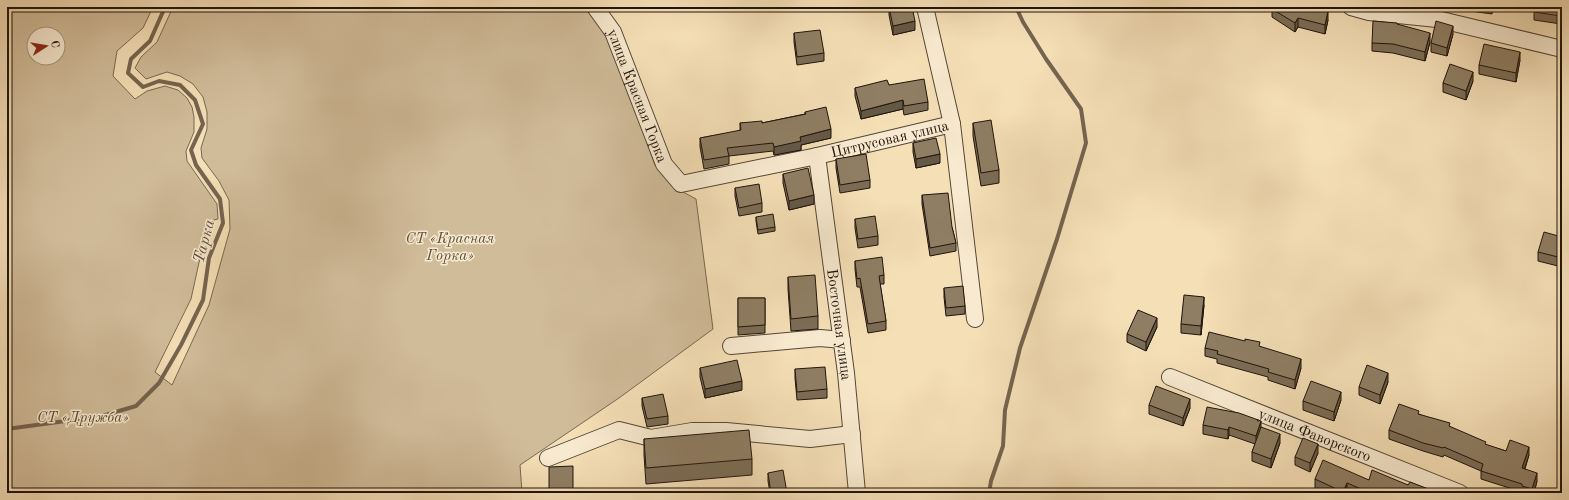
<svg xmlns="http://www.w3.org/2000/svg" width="1569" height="500" font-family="'Old Standard TT',serif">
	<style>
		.green { fill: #d1bc9a; stroke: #786852; fill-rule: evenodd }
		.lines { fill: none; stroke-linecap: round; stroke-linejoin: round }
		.stream { stroke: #75644f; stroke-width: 4 }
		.street-casing { stroke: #554736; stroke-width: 18 }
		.street { stroke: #f8ead0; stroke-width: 16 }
		.wall { fill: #7b6c56; stroke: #20140b }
		.shaded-wall { fill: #645846; stroke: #20140b }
		.building { fill: #8f7e64; stroke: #20140b }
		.labels { text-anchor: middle; stroke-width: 3; stroke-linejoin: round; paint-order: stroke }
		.street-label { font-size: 15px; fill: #20140b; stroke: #f8ead0 }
		.park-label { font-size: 15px; font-style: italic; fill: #5e4f3d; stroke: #f8ead0 }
		.water-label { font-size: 16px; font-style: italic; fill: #5f503e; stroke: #f8ead0 }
	</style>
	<rect width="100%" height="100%" fill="#f5dfb7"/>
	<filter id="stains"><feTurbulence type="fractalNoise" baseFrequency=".005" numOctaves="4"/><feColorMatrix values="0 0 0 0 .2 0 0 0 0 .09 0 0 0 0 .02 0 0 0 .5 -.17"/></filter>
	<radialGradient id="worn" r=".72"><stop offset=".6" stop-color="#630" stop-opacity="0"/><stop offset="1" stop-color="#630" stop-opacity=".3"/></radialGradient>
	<path class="green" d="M 7,7 L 153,7 L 143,28 L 117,51 L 113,76 L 135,99 L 147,91 L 165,86 L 178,90 L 187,98 L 192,107 L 194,117 L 194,132 L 186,151 L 187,161 L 217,204 L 218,219 L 210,221 L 200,258 L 191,299 L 155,372 L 172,385 L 209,305 L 230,229 L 229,200 L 219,181 L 202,158 L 201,148 L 207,129 L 207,112 L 203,97 L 193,84 L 180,76 L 167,72 L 146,79 L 135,68 L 141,57 L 157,42 L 173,7 L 587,7 L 610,39 L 655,165 L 672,186 L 696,199 L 713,329 L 619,398 L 520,465 L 522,493 L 7,493 ZM 34,34 L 58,34 L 58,58 L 34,58 Z"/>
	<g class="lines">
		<path class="stream" d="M 7,429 L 102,416 L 136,406 L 159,383 L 181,345 L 203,300 L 209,258 L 223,223 L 220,199 L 196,165 L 191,150 L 203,124 L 195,100 L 180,85 L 159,81 L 143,87 L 128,73 L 131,59 L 150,41 L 165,7
			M 989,493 L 991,481 L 1003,446 L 1005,410 L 1020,348 L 1057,239 L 1086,143 L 1081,109 L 1046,59 L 1023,22 L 1016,7"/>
		<g class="street-casing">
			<g id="street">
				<path id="s1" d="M 595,7 L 613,32 L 664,164 L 681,184 L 817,156 L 952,124 L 975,319"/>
				<path d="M 925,7 L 952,124"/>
				<path d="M 1351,7 L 1369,12 L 1437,19 L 1562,49"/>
				<path id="s2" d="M 817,156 L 846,373 L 857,493"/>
				<path d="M 731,346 L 820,338 L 842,340"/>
				<path id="s3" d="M 1170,377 L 1460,493"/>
				<path d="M 548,458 L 619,430 L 651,438 L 692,431 L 726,431 L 810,439 L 852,434"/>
			</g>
		</g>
		<use href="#street" class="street"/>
	</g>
	<path class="wall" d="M 889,7 L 915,30 L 893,35 L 889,15 Z
		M 1463,7 L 1493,7 L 1492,14 L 1463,10 Z
		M 1562,7 L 1562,19 L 1561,24 L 1534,20 L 1534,12 Z
		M 1272,9 L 1328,20 L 1325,34 L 1298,27 L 1295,32 L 1272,17 Z
		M 1397,24 L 1430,42 L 1425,61 L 1393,53 L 1372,51 L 1372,43 Z
		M 794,33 L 824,53 L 824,61 L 797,65 L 794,42 Z
		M 1453,34 L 1447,56 L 1431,52 L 1431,43 Z
		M 1520,60 L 1516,82 L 1479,74 L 1479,65 Z
		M 1473,81 L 1466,100 L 1443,92 L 1443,83 Z
		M 889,85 L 928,102 L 928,110 L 904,115 L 903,109 L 861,119 L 855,96 L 855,88 Z
		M 805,112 L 831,138 L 801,145 L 801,150 L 774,155 L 773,151 L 729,156 L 729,164 L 704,169 L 700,147 L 700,138 L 740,131 L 740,123 L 762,123 L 805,114 Z
		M 973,123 L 999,170 L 999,183 L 981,186 L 973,136 Z
		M 913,143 L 940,163 L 916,168 L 913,152 Z
		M 836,159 L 870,180 L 870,188 L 840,193 L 836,168 Z
		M 783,174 L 814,204 L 789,210 L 783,183 Z
		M 735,188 L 762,203 L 762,212 L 739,216 L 735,196 Z
		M 922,195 L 952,227 L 956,243 L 956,251 L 930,256 L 922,204 Z
		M 756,217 L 775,227 L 775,231 L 758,234 L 756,221 Z
		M 855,219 L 878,236 L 878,245 L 858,248 L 855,228 Z
		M 1562,237 L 1562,267 L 1538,261 L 1538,252 Z
		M 855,261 L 884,275 L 884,284 L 880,284 L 886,321 L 886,330 L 868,333 L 860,287 L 857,287 L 855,269 Z
		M 788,277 L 818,316 L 818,329 L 791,331 L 788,289 Z
		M 944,288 L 965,306 L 965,314 L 946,316 L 944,297 Z
		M 738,298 L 765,298 L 765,333 L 738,335 Z
		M 1204,305 L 1201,335 L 1181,333 L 1181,324 Z
		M 1157,327 L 1146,351 L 1127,342 L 1127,334 Z
		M 1260,347 L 1301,368 L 1295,389 L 1268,380 L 1268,377 L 1217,363 L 1217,359 L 1205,356 L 1205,348 Z
		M 700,368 L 742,390 L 705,398 L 700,377 Z
		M 795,369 L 827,389 L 827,398 L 797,400 L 795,378 Z
		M 1388,382 L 1380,404 L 1359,395 L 1359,387 Z
		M 642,398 L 668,416 L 668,424 L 647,427 L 642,406 Z
		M 1341,400 L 1334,421 L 1303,410 L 1303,401 Z
		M 1149,405 L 1190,408 L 1183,426 L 1149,414 Z
		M 1419,414 L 1450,427 L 1486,445 L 1506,451 L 1529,455 L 1525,469 L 1537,481 L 1534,493 L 1522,493 L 1522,492 L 1481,479 L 1481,471 L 1444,455 L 1443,457 L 1423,451 L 1389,439 L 1389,430 Z
		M 1203,425 L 1261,427 L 1280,443 L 1271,468 L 1252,461 L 1252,452 L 1255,444 L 1229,435 L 1228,439 L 1203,434 Z
		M 644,439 L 752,459 L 752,475 L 646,484 L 644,455 Z
		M 1318,453 L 1310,472 L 1295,465 L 1295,457 Z
		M 768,473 L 787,493 L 770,493 L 768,481 Z
		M 1315,479 L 1369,480 L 1408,485 L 1439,493 L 1350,493 L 1347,492 L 1346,493 L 1326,493 L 1315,488 Z"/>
	<path class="shaded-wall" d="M 1562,10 L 1562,19 L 1561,24 L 1561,16 Z
		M 1328,11 L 1328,20 L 1325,34 L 1325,25 Z
		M 1298,18 L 1298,27 L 1295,32 L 1295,23 Z
		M 915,21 L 915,30 L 893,35 L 893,26 Z
		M 1453,26 L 1453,34 L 1447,56 L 1447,48 Z
		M 1430,33 L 1430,42 L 1425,61 L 1425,52 Z
		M 1520,52 L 1520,60 L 1516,82 L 1516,73 Z
		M 1473,72 L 1473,81 L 1466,100 L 1466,91 Z
		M 903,100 L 903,109 L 861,119 L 861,111 Z
		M 831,129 L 831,138 L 801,145 L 801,150 L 774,155 L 774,147 L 800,137 Z
		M 940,154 L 940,163 L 916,168 L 916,159 Z
		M 814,195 L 814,204 L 789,210 L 789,201 Z
		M 1204,297 L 1204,305 L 1201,335 L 1201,326 Z
		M 1157,318 L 1157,327 L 1146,351 L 1146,342 Z
		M 1301,359 L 1301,368 L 1295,389 L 1295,380 Z
		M 1388,373 L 1388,382 L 1380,404 L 1380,395 Z
		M 742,381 L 742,390 L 705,398 L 705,389 Z
		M 1341,392 L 1341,400 L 1334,421 L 1334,412 Z
		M 1190,399 L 1190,408 L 1183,426 L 1183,418 Z
		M 1261,421 L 1261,429 L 1256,444 L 1256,436 Z
		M 1229,427 L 1229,435 L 1228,439 L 1228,430 Z
		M 1280,434 L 1280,443 L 1271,468 L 1271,459 Z
		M 1318,444 L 1318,453 L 1310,472 L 1310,463 Z
		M 1529,447 L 1529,455 L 1522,476 L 1522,468 Z
		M 1537,473 L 1537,481 L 1534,493 L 1532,493 L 1532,489 Z
		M 1347,483 L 1347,492 L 1346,493 L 1343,493 Z"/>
	<path class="building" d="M 889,7 L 912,7 L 915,21 L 893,26 Z
		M 1274,7 L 1312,7 L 1328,11 L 1325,25 L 1298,18 L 1295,23 L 1272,9 Z
		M 1534,7 L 1562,7 L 1561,16 L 1534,12 Z
		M 1373,21 L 1397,23 L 1397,24 L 1430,33 L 1425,52 L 1393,44 L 1372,43 Z
		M 1436,21 L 1453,26 L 1447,48 L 1431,43 Z
		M 820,30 L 824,53 L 797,57 L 794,33 Z
		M 1484,44 L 1520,52 L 1516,73 L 1479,65 Z
		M 1450,64 L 1473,72 L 1466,91 L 1443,83 Z
		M 924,79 L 928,102 L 904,106 L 903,100 L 861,111 L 855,88 L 887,80 L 889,85 Z
		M 826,107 L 831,129 L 800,137 L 801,141 L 774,147 L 773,143 L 727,148 L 729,156 L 704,160 L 700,138 L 741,130 L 740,123 L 762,121 L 762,123 L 806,114 L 805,112 Z
		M 991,120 L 999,170 L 981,173 L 973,123 Z
		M 936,138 L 940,154 L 916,159 L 913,143 Z
		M 866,154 L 870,180 L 840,185 L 836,159 Z
		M 808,168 L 814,195 L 789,201 L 783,174 Z
		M 759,184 L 762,203 L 739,208 L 735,188 Z
		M 948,193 L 952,227 L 956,243 L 930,248 L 922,195 Z
		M 773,214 L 775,227 L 758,230 L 756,217 Z
		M 875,216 L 878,236 L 858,239 L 855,219 Z
		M 1544,232 L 1562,237 L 1562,258 L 1538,252 Z
		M 882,257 L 884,275 L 879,276 L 886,321 L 868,324 L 860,278 L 857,279 L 855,261 Z
		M 815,275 L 818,316 L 791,319 L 788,277 Z
		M 963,286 L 965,306 L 946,308 L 944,288 Z
		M 1184,295 L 1204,297 L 1201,326 L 1181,324 Z
		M 738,298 L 765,298 L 765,325 L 738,327 Z
		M 1138,310 L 1157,318 L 1146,342 L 1127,334 Z
		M 1209,332 L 1245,341 L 1245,339 L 1260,342 L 1259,346 L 1301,359 L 1295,380 L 1268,372 L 1269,369 L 1217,354 L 1218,351 L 1205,348 Z
		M 737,360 L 742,381 L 705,389 L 700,368 Z
		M 1367,365 L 1388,373 L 1380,395 L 1359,387 Z
		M 825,367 L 827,389 L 797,392 L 795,369 Z
		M 1311,381 L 1341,392 L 1334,412 L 1303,401 Z
		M 1156,386 L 1190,399 L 1183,418 L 1149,405 Z
		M 663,394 L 668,416 L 647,419 L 642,398 Z
		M 1399,404 L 1419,411 L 1418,414 L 1450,423 L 1449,426 L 1486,442 L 1485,444 L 1506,451 L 1510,440 L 1529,447 L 1522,468 L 1537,473 L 1532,489 L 1522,486 L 1522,484 L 1481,471 L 1483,464 L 1444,447 L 1443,448 L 1423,443 L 1389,430 Z
		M 1207,407 L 1239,413 L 1261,421 L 1256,436 L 1229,427 L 1228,430 L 1203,425 Z
		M 1261,427 L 1280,434 L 1271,459 L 1252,452 Z
		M 749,430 L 752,459 L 646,468 L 644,439 Z
		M 1303,438 L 1318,444 L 1310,463 L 1295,457 Z
		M 1323,460 L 1369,480 L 1372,470 L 1408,485 L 1410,482 L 1439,493 L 1371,493 L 1347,483 L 1343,492 L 1315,479 Z
		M 573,466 L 573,493 L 549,493 L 549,467 Z
		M 783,470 L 787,493 L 771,493 L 768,473 Z"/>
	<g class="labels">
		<g class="street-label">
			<text dy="5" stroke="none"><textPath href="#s1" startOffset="99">улица Красная Горка</textPath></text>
			<text dy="5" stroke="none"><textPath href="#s1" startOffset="412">Цитрусовая улица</textPath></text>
			<text dy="5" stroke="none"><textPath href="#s2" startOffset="170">Восточная улица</textPath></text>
			<text dy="5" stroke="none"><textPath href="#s3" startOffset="156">улица Фаворского</textPath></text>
		</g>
		<g class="park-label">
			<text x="450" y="243">СТ «Красная<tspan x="450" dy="17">Горка»</tspan></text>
			<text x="83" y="422">СТ «Дружба»</text>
		</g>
		<g class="water-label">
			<text transform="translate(203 241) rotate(-75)" y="6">Тарка</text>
		</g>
	</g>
	<rect width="1569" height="500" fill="none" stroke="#f5dfb7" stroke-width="24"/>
	<rect x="8" y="8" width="1553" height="484" fill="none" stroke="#20140b" stroke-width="2"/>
	<rect x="12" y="12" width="1545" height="476" fill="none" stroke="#20140b"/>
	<g transform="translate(46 46) rotate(78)"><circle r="19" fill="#f8ead0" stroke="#a29481"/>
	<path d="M0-3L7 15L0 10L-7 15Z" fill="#8f2418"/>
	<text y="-6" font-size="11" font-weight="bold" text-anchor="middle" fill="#20140b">С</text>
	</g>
	<rect width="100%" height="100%" filter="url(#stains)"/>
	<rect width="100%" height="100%" fill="url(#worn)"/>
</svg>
